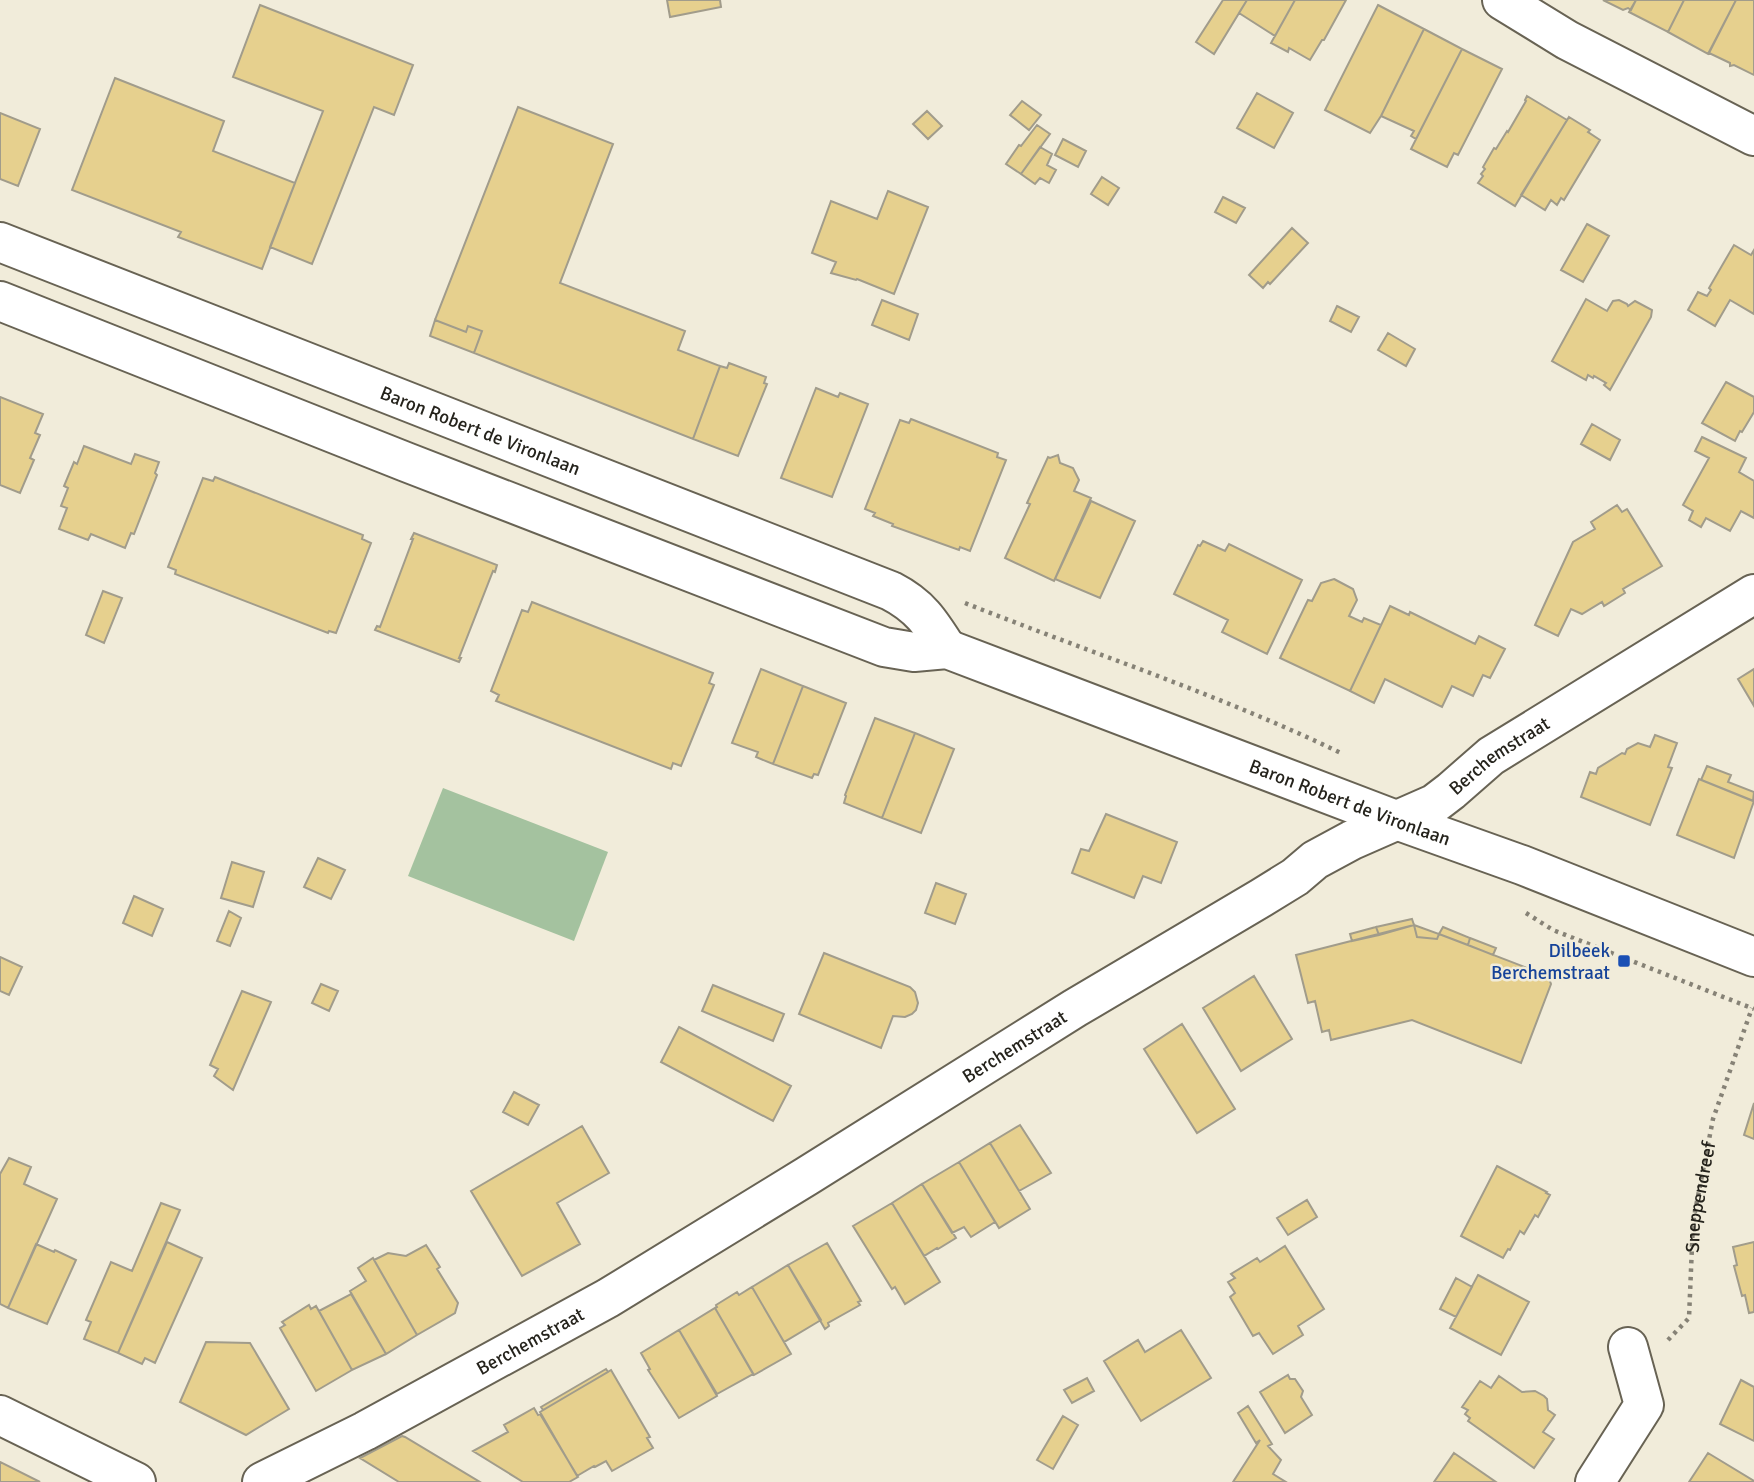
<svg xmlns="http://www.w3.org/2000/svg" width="1754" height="1482" font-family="Signika,sans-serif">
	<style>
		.green { fill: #a4c29f }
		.building { fill: #e6d08e; stroke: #a19c8b; stroke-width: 2 }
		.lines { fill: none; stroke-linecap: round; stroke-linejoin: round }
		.minor-casing { stroke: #686354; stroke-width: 42 }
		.path { stroke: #868276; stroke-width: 4.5; stroke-dasharray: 3.5 5; stroke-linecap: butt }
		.minor { stroke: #fff; stroke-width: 38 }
		.transit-dot { fill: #1a4fb4; stroke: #f1ecda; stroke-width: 2.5 }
		.labels { text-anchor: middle; stroke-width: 5; stroke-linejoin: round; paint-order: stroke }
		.street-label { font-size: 19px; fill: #25231c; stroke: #f1ecda }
		.transit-label { font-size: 19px; fill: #164399; stroke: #f1ecda; text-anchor: end }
	</style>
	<rect width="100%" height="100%" fill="#f1ecda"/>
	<path class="green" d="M 443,788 L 608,852 L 574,941 L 408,876 Z"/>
	<path class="building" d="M 667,0 L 720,0 L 721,7 L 670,17 Z
		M 1223,0 L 1247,0 L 1214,54 L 1196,42 Z
		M 1247,0 L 1295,0 L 1275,36 L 1239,13 Z
		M 1295,0 L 1346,0 L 1324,40 L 1322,40 L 1310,60 L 1289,48 L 1288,52 L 1271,43 Z
		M 1603,0 L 1636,0 L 1631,10 L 1628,8 L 1623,10 Z
		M 1636,0 L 1684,0 L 1668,32 L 1629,12 Z
		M 1684,0 L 1736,0 L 1708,54 L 1668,32 Z
		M 1736,0 L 1754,0 L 1754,75 L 1734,65 L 1730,66 L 1730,63 L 1709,53 Z
		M 260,5 L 413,65 L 394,115 L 374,107 L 312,264 L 270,247 L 323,111 L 233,77 Z
		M 1378,5 L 1424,29 L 1381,116 L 1370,133 L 1325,110 Z
		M 1424,29 L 1462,49 L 1416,139 L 1411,136 L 1414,131 L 1381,116 Z
		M 1462,49 L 1502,69 L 1458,155 L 1454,153 L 1447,167 L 1411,149 Z
		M 115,78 L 224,121 L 213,151 L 295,183 L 262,269 L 178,237 L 181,232 L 72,190 Z
		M 1257,93 L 1293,113 L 1274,148 L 1237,128 Z
		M 1527,96 L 1567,120 L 1515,206 L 1478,183 L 1483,176 L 1481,174 L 1485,169 L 1483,167 L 1494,148 L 1496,149 L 1507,131 L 1508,132 L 1526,101 L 1525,100 Z
		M 1022,101 L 1041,115 L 1029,130 L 1010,115 Z
		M 518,107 L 613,144 L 560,283 L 685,331 L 678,350 L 720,366 L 693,439 L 474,353 L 482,331 L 468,326 L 466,332 L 435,320 Z
		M 927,111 L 942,126 L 928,139 L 913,124 Z
		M 0,113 L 40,129 L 18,186 L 0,179 Z
		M 1569,117 L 1590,130 L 1588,132 L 1600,140 L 1564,200 L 1561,198 L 1557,205 L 1551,200 L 1545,210 L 1521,195 Z
		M 1037,125 L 1050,134 L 1021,174 L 1006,164 L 1019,145 L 1021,146 Z
		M 1063,139 L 1086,151 L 1078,167 L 1055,155 Z
		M 1040,147 L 1052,154 L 1047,165 L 1056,170 L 1049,183 L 1040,178 L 1035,184 L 1021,174 Z
		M 1102,177 L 1119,188 L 1108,205 L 1091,194 Z
		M 888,191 L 928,207 L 894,294 L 857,279 L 856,280 L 831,273 L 836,262 L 812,253 L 831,201 L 877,219 Z
		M 1223,197 L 1245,208 L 1236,223 L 1215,212 Z
		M 1587,224 L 1609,236 L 1583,282 L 1561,270 Z
		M 1292,228 L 1308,243 L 1270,284 L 1268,282 L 1263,288 L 1249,275 Z
		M 1734,245 L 1751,255 L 1754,250 L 1754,314 L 1730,300 L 1715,326 L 1688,310 L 1698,292 L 1707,296 L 1711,290 L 1709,288 Z
		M 1586,299 L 1607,311 L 1613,301 L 1619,300 L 1627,304 L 1628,306 L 1635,301 L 1652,310 L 1651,317 L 1610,390 L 1604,385 L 1606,383 L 1594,376 L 1593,378 L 1588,375 L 1586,380 L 1552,361 Z
		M 882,300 L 918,314 L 909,340 L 872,325 Z
		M 1337,306 L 1359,317 L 1351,332 L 1330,321 Z
		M 435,320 L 466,332 L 468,326 L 482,331 L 474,353 L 430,336 Z
		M 1388,333 L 1415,349 L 1406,366 L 1378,350 Z
		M 729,363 L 766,377 L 764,383 L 767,384 L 738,456 L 693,439 L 720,366 L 727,368 Z
		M 1726,382 L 1754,397 L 1754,412 L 1742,432 L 1740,431 L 1735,441 L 1702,423 Z
		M 816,388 L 838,397 L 840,393 L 868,404 L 832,497 L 781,478 Z
		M 0,397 L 43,414 L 35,433 L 40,435 L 30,458 L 34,460 L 20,493 L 0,485 Z
		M 911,419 L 998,453 L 997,457 L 1006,460 L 970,551 L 960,547 L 959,550 L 892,526 L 893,524 L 873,516 L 875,513 L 865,509 L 900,420 L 909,423 Z
		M 1592,424 L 1620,440 L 1610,460 L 1581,444 Z
		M 1702,437 L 1746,458 L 1739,472 L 1754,481 L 1754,518 L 1741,511 L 1730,531 L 1706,518 L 1701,527 L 1689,520 L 1693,511 L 1683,505 L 1709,458 L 1695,451 Z
		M 84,446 L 131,464 L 135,454 L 159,462 L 155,473 L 157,475 L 134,534 L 131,533 L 125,548 L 91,534 L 88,540 L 59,529 L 67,508 L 61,506 L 68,488 L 64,486 L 74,462 L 77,464 Z
		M 1058,455 L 1060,463 L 1073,468 L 1079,480 L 1074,491 L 1091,498 L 1054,581 L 1005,558 L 1030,504 L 1027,503 L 1048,457 L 1050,458 Z
		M 215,477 L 363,535 L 362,539 L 371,543 L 336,633 L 329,631 L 328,633 L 175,574 L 176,570 L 168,567 L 203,478 L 213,481 Z
		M 1091,501 L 1135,521 L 1100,598 L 1055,579 Z
		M 1617,505 L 1622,512 L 1627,509 L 1662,566 L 1623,589 L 1625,593 L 1604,606 L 1602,602 L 1582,614 L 1571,609 L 1558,636 L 1535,625 L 1573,542 L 1595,529 L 1591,522 Z
		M 414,533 L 497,565 L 495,572 L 493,571 L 459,658 L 461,658 L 459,662 L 375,630 L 377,626 L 380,627 L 413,539 L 411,539 Z
		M 1203,541 L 1225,551 L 1229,544 L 1302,580 L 1267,654 L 1222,632 L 1228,620 L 1174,594 L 1198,545 L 1200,546 Z
		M 1334,579 L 1353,589 L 1357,600 L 1349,616 L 1362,622 L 1364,618 L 1381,625 L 1350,691 L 1280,658 L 1308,600 L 1312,601 L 1321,583 Z
		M 103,591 L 122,598 L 104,643 L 86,635 Z
		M 532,602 L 713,673 L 709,683 L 714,685 L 681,766 L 673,763 L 671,769 L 496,701 L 499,695 L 491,691 L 522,610 L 528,612 Z
		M 1390,606 L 1409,615 L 1410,612 L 1475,644 L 1479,636 L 1505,649 L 1490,678 L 1483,675 L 1473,696 L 1452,686 L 1442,707 L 1385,679 L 1374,703 L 1350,691 Z
		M 761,669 L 803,686 L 773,764 L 756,757 L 758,752 L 732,743 Z
		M 1754,669 L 1754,706 L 1738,679 Z
		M 803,686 L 846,703 L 818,775 L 814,774 L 812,778 L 773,764 Z
		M 875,718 L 915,733 L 882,818 L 844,803 L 846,796 L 845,795 Z
		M 915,733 L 954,749 L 921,833 L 882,818 Z
		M 1655,735 L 1677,743 L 1668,767 L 1672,768 L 1650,825 L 1581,797 L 1590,772 L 1596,774 L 1598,768 L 1622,753 L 1625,754 L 1627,749 L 1638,743 L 1650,747 Z
		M 1707,766 L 1731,775 L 1728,782 L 1754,792 L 1753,801 L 1701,780 Z
		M 1699,779 L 1754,801 L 1734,858 L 1677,835 Z
		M 1106,814 L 1177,842 L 1161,883 L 1143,876 L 1134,898 L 1072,873 L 1081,849 L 1089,851 Z
		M 318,858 L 345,870 L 331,899 L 304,887 Z
		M 232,862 L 264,872 L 253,907 L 221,898 Z
		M 936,883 L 966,894 L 955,924 L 925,913 Z
		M 134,896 L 163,909 L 152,936 L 123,923 Z
		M 229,911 L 241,918 L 230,946 L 217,941 Z
		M 1412,919 L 1414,925 L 1379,935 L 1376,927 Z
		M 1414,925 L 1417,937 L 1437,939 L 1439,934 L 1548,976 L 1551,984 L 1521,1063 L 1412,1020 L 1331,1040 L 1329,1030 L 1322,1032 L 1315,1001 L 1308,1003 L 1296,955 Z
		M 1414,925 L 1439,934 L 1437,939 L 1417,937 Z
		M 1376,927 L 1379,935 L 1352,941 L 1350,934 Z
		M 1443,927 L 1470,938 L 1468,945 L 1439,934 Z
		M 1470,938 L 1496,948 L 1493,955 L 1468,945 Z
		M 824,953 L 910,987 L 915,992 L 918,1003 L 916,1010 L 912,1014 L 905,1017 L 893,1016 L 881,1048 L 799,1014 Z
		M 0,957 L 22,967 L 9,995 L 0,991 Z
		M 1254,976 L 1292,1039 L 1241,1071 L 1203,1008 Z
		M 321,984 L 338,991 L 329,1011 L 312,1003 Z
		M 713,985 L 784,1014 L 773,1041 L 702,1011 Z
		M 242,991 L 271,1002 L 233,1090 L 214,1076 L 218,1069 L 210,1065 Z
		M 1182,1024 L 1235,1109 L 1197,1133 L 1144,1049 Z
		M 679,1027 L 791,1086 L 773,1121 L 661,1062 Z
		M 514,1092 L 539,1105 L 528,1125 L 503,1112 Z
		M 1754,1103 L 1754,1139 L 1744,1135 Z
		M 1020,1125 L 1051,1173 L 1019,1191 L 990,1143 Z
		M 582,1126 L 609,1173 L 557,1203 L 580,1244 L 522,1276 L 471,1191 Z
		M 990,1143 L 1030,1209 L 999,1228 L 959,1162 Z
		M 9,1158 L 31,1167 L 24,1184 L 57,1199 L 8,1308 L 0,1304 L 0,1174 Z
		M 959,1162 L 995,1222 L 971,1237 L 964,1227 L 952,1233 L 922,1184 Z
		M 1497,1166 L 1547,1192 L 1546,1193 L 1550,1195 L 1538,1217 L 1535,1215 L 1524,1234 L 1520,1231 L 1510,1250 L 1508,1249 L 1503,1258 L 1461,1236 Z
		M 922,1184 L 956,1238 L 938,1249 L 937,1248 L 924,1256 L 892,1203 Z
		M 1307,1200 L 1317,1217 L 1288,1235 L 1277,1218 Z
		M 161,1203 L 180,1210 L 118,1353 L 84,1339 L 91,1322 L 86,1320 L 111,1262 L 132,1271 Z
		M 892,1203 L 940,1282 L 905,1304 L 895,1287 L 892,1289 L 853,1226 Z
		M 167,1242 L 202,1258 L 155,1363 L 145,1358 L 142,1364 L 118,1353 Z
		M 1754,1242 L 1754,1312 L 1749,1313 L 1745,1295 L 1742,1296 L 1734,1266 L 1737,1265 L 1733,1247 Z
		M 827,1243 L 861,1301 L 858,1302 L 860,1305 L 828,1323 L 829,1326 L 825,1329 L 788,1265 Z
		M 36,1244 L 54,1252 L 55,1250 L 76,1260 L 47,1324 L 8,1308 Z
		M 426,1245 L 440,1267 L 437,1269 L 458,1303 L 455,1313 L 417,1335 L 374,1260 L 388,1253 L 406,1256 Z
		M 1285,1246 L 1324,1309 L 1298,1326 L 1303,1335 L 1273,1354 L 1259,1333 L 1253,1336 L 1230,1297 L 1235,1293 L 1228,1282 L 1235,1278 L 1231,1274 L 1257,1258 L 1260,1262 Z
		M 373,1258 L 417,1335 L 386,1354 L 350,1291 L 366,1281 L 358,1268 Z
		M 788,1265 L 821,1320 L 784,1342 L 752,1287 Z
		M 1478,1275 L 1529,1302 L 1501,1355 L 1450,1328 Z
		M 1456,1278 L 1472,1287 L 1456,1317 L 1440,1309 Z
		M 752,1287 L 791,1354 L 754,1375 L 715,1308 L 717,1307 L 716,1305 L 737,1292 L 739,1295 Z
		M 351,1294 L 386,1354 L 352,1370 L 319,1311 Z
		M 309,1305 L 311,1309 L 316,1306 L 352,1370 L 316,1391 L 280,1328 L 285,1325 L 282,1322 Z
		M 715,1308 L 753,1374 L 717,1394 L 679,1330 Z
		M 679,1330 L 717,1396 L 679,1418 L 648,1370 L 650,1369 L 641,1353 Z
		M 1181,1330 L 1211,1378 L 1141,1421 L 1104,1361 L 1138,1340 L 1145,1352 Z
		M 206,1342 L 250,1343 L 289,1409 L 246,1435 L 180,1402 Z
		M 606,1369 L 608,1372 L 543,1410 L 541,1407 Z
		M 611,1370 L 650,1437 L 647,1438 L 653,1448 L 612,1471 L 606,1461 L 595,1467 L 594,1466 L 577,1476 L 540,1412 Z
		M 1288,1375 L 1290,1379 L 1295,1379 L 1303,1391 L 1301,1397 L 1312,1415 L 1285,1433 L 1260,1392 Z
		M 1499,1376 L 1522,1392 L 1535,1391 L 1544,1396 L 1547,1399 L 1548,1410 L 1555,1415 L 1543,1432 L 1554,1439 L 1534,1468 L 1468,1421 L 1470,1418 L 1465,1414 L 1468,1410 L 1462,1407 L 1480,1381 L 1491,1388 Z
		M 1087,1378 L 1094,1391 L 1072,1403 L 1064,1390 Z
		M 1741,1380 L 1754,1387 L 1754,1441 L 1720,1424 Z
		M 1248,1406 L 1272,1444 L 1268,1446 L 1281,1460 L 1273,1474 L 1286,1482 L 1233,1482 L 1260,1440 L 1256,1443 L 1238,1413 Z
		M 534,1408 L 538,1415 L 540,1414 L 578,1477 L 569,1482 L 523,1482 L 473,1451 L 508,1432 L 504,1425 Z
		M 1063,1416 L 1078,1425 L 1053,1469 L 1037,1460 Z
		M 402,1436 L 405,1437 L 480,1482 L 399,1482 L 360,1458 Z
		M 1454,1453 L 1496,1482 L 1434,1482 Z
		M 1708,1453 L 1754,1481 L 1754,1482 L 1689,1482 Z
		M 0,1462 L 40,1482 L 0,1482 Z"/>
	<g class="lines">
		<g class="minor-casing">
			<g id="minor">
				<path d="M 1502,0 L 1567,40 L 1754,136"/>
				<path id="s2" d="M 0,242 L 891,591 C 920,606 930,622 947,649"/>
				<path id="s3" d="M 0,301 L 406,462 L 884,647 L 914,652 L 947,649 L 1396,820 L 1522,865 L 1754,957"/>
				<path d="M 0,1415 L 136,1482"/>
				<path id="s4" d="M 262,1482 L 365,1431 L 608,1298 L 807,1176 L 1075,1008 L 1261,898 L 1295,877 L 1315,860 L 1352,840 L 1434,804 L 1451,791 L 1491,756 L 1754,594"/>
				<path d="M 1595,1482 L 1644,1405 L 1628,1347"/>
			</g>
		</g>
		<g class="path">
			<path d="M 965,603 C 1091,653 1221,695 1343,754"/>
			<path d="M 1526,913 L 1553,930 L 1754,1009"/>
			<path id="s1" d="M 1668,1340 L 1689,1318 L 1693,1222 L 1713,1119 L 1752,1008"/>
		</g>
		<use href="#minor" class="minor"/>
	</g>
	<rect class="transit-dot" x="1617" y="954" width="14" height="14" rx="3.5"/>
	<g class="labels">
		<g class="street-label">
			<text dy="7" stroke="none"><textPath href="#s2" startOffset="516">Baron Robert de Vironlaan</textPath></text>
			<text dy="7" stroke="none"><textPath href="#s4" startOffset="1437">Berchemstraat</textPath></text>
			<text dy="7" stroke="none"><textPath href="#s3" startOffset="1444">Baron Robert de Vironlaan</textPath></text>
			<text dy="7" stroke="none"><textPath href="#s4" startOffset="870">Berchemstraat</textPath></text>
			<text dy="7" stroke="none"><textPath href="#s1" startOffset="152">Sneppendreef</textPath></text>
			<text dy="7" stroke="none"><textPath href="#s4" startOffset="303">Berchemstraat</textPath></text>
		</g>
		<g class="transit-label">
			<text x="1610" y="957">Dilbeek<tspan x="1610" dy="22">Berchemstraat</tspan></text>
		</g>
	</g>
</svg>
